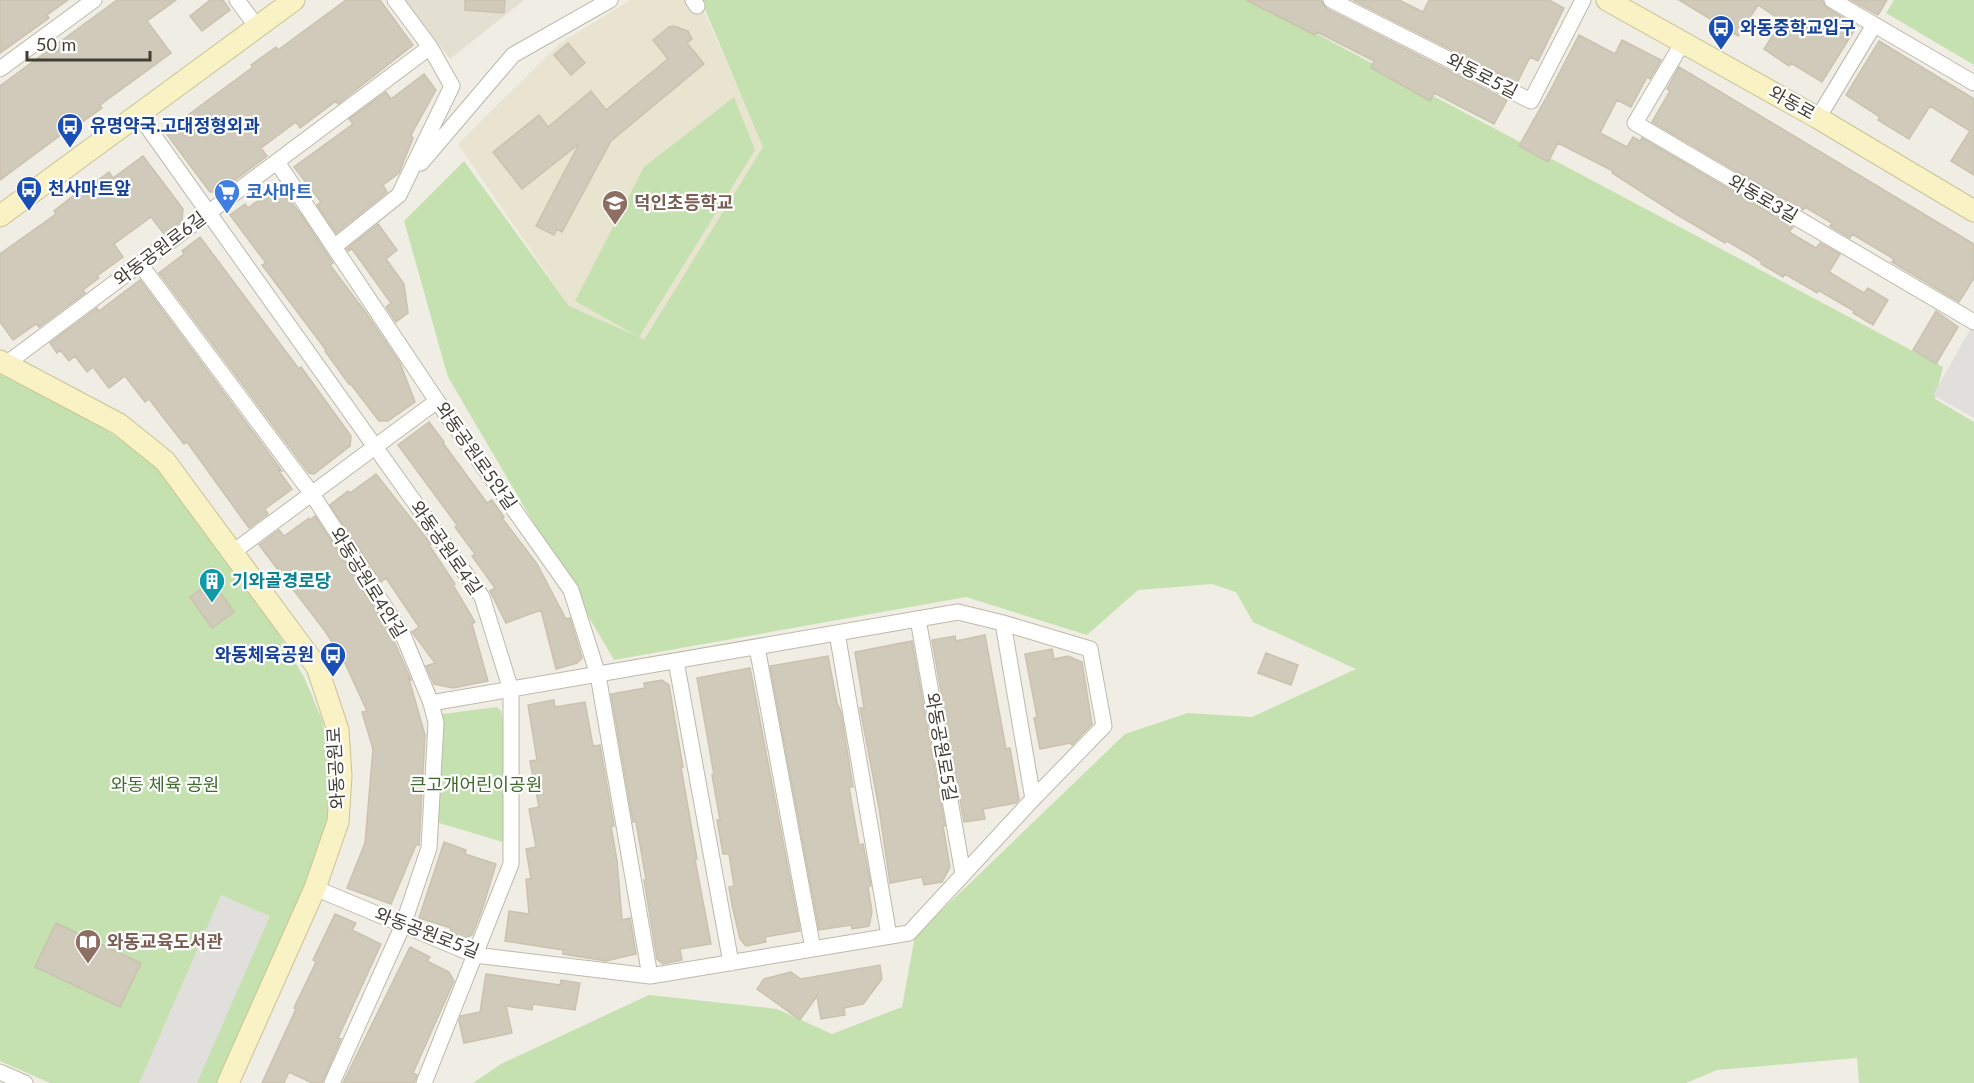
<svg xmlns="http://www.w3.org/2000/svg" width="1974" height="1083" font-family="Lato,'Noto Sans KR',sans-serif">
	<style>
		.residential { fill: #e3e0d2 }
		.education { fill: #e8e4cf }
		.green { fill: #c5e1b0 }
		.parking { fill: #e1dfdc }
		.building { fill: #d0caba; stroke: #cac2ae; stroke-width: 1.5 }
		.lines { fill: none; stroke-linecap: round; stroke-linejoin: round }
		.street-casing { stroke: #bdb9aa; stroke-width: 17 }
		.secondary-casing { stroke: #cbc397; stroke-width: 23 }
		.street { stroke: #fff; stroke-width: 15 }
		.secondary { stroke: #f8f2c5; stroke-width: 21 }
		.labels { text-anchor: middle; stroke-width: 4.5; stroke-linejoin: round; paint-order: stroke }
		.transit-label { font-size: 18px; font-weight: bold; fill: #164399; stroke: #fff; text-anchor: start }
		.street-label { font-size: 18px; fill: #413e34; stroke: #fff }
		.shop-label { font-size: 18px; font-weight: bold; fill: #366cbe; stroke: #fff; text-anchor: start }
		.education-label { font-size: 18px; font-weight: bold; fill: #785e54; stroke: #fff; text-anchor: start }
		.culture-label { font-size: 18px; font-weight: bold; fill: #0d838f; stroke: #fff; text-anchor: start }
		.park-label { font-size: 18px; fill: #3f6c2e; stroke: #fff }
	</style>
	<rect width="100%" height="100%" fill="#f0ede4"/>
	<path class="residential" d="M 405,0 L 524,0 L 450,59 Z"/>
	<path class="education" d="M 630,0 L 699,0 L 764,147 L 645,340 L 569,306 L 458,144 L 559,44 Z"/>
	<path class="green" d="M 701,0 L 1253,0 L 1943,367 L 1935,399 L 1974,422 L 1974,1083 L 1859,1083 L 1857,1058 L 1717,1070 L 1686,1083 L 473,1083 L 501,1064 L 649,995 L 777,1009 L 832,1034 L 902,1007 L 915,936 L 1125,734 L 1188,713 L 1252,717 L 1356,669 L 1253,622 L 1236,592 L 1212,584 L 1138,590 L 1087,635 L 966,597 L 614,660 L 448,377 L 404,221 L 464,161 L 569,306 L 639,337 L 575,301 L 644,167 L 734,97 L 755,150 L 639,337 L 644,340 L 763,147 Z
		M 1894,0 L 1974,0 L 1974,65 L 1886,13 Z
		M 0,361 L 144,455 L 186,499 L 278,633 L 304,677 L 323,722 L 334,797 L 317,858 L 224,1083 L 50,1083 L 0,1061 Z
		M 497,707 L 501,711 L 515,789 L 506,843 L 436,822 L 439,801 L 439,719 L 443,714 Z"/>
	<path class="parking" d="M 1971,328 L 1974,329 L 1974,418 L 1933,395 Z
		M 221,895 L 270,916 L 197,1083 L 139,1083 Z"/>
	<path class="building" d="M 0,0 L 68,0 L 47,15 L 49,18 L 0,53 Z
		M 117,0 L 176,0 L 147,21 L 171,53 L 100,105 L 102,108 L 78,125 L 77,123 L 0,180 L 0,86 Z
		M 210,0 L 223,0 L 230,10 L 202,31 L 190,16 Z
		M 346,0 L 380,0 L 413,45 L 338,104 L 336,101 L 300,128 L 296,122 L 261,148 L 267,156 L 219,192 L 210,192 L 165,132 L 253,67 L 251,65 L 276,47 L 278,50 Z
		M 465,0 L 505,0 L 504,13 L 465,10 Z
		M 1246,0 L 1321,0 L 1327,9 L 1507,100 L 1494,124 L 1434,93 L 1430,101 L 1371,68 L 1374,61 L 1317,32 L 1315,35 Z
		M 1353,0 L 1399,0 L 1423,12 L 1429,0 L 1549,0 L 1564,8 L 1538,61 L 1530,57 L 1517,83 Z
		M 1679,0 L 1822,0 L 1827,8 L 1857,26 L 1822,82 L 1791,63 L 1789,66 L 1764,49 L 1782,21 L 1758,5 L 1738,36 Z
		M 1851,0 L 1887,0 L 1878,15 Z
		M 674,26 L 688,31 L 692,39 L 687,43 L 704,64 L 611,141 L 562,232 L 557,229 L 554,235 L 536,226 L 579,144 L 522,189 L 493,152 L 539,115 L 548,127 L 591,91 L 606,110 L 668,59 L 653,40 L 669,27 Z
		M 1579,35 L 1615,54 L 1622,40 L 1661,60 L 1650,79 L 1647,77 L 1646,79 L 1631,107 L 1617,100 L 1600,133 L 1627,147 L 1633,137 L 1640,141 L 1642,138 L 1793,227 L 1789,232 L 1816,248 L 1820,243 L 1840,254 L 1829,272 L 1864,293 L 1868,288 L 1888,300 L 1873,325 L 1853,313 L 1854,311 L 1818,290 L 1817,293 L 1785,274 L 1783,277 L 1761,264 L 1762,262 L 1727,241 L 1725,243 L 1676,214 L 1612,173 L 1613,171 L 1558,143 L 1548,162 L 1519,146 L 1550,91 Z
		M 1879,41 L 1974,99 L 1974,175 L 1951,161 L 1970,131 L 1930,106 L 1909,139 L 1878,120 L 1880,117 L 1846,95 Z
		M 568,43 L 585,63 L 571,75 L 554,55 Z
		M 1679,67 L 1974,244 L 1974,278 L 1959,302 L 1892,262 L 1894,259 L 1852,234 L 1850,238 L 1830,226 L 1832,223 L 1805,207 L 1803,210 L 1652,122 L 1670,91 L 1667,89 Z
		M 424,74 L 436,90 L 411,135 L 413,138 L 399,173 L 383,185 L 387,192 L 336,233 L 317,205 L 321,202 L 294,167 L 353,124 L 349,119 L 386,92 L 391,99 Z
		M 143,156 L 183,209 L 182,220 L 164,234 L 151,217 L 114,244 L 123,257 L 97,276 L 99,278 L 83,290 L 85,293 L 39,327 L 36,324 L 13,340 L 0,322 L 0,254 L 56,214 L 54,211 L 77,193 L 78,195 L 109,172 L 113,178 Z
		M 278,186 L 302,216 L 333,263 L 330,265 L 366,313 L 400,363 L 415,402 L 388,421 L 379,421 L 350,383 L 349,384 L 325,351 L 326,350 L 262,265 L 266,263 L 230,215 L 245,204 L 248,208 Z
		M 378,224 L 397,250 L 386,259 L 404,284 L 408,313 L 396,322 L 386,307 L 391,303 L 352,249 L 348,251 L 347,249 Z
		M 200,237 L 299,369 L 301,367 L 351,436 L 350,446 L 314,474 L 309,473 L 159,273 L 184,254 L 182,251 Z
		M 140,280 L 282,471 L 278,470 L 292,489 L 265,509 L 268,514 L 249,528 L 187,442 L 184,444 L 149,399 L 145,402 L 125,376 L 109,388 L 93,367 L 87,372 L 75,356 L 69,361 L 60,350 L 57,353 L 50,343 L 97,308 L 99,311 Z
		M 1936,311 L 1958,327 L 1936,364 L 1913,350 Z
		M 429,422 L 444,442 L 443,443 L 487,503 L 492,500 L 504,517 L 502,518 L 537,564 L 566,619 L 570,618 L 582,658 L 577,663 L 556,669 L 541,610 L 506,623 L 490,591 L 495,588 L 472,556 L 475,554 L 455,527 L 457,525 L 398,445 Z
		M 376,474 L 431,544 L 429,545 L 455,584 L 453,585 L 475,622 L 472,624 L 488,681 L 453,688 L 434,684 L 426,666 L 435,663 L 412,632 L 419,627 L 386,578 L 381,582 L 330,505 L 348,491 L 350,493 Z
		M 315,516 L 390,632 L 411,680 L 409,679 L 425,735 L 419,845 L 416,845 L 391,904 L 347,888 L 365,843 L 373,749 L 362,712 L 367,711 L 344,661 L 325,631 L 259,545 L 279,530 L 284,536 L 309,518 L 310,520 Z
		M 212,581 L 234,612 L 212,628 L 190,597 Z
		M 985,635 L 1006,749 L 1010,748 L 1019,799 L 1016,803 L 983,809 L 985,819 L 964,822 L 932,640 L 955,636 L 956,641 Z
		M 912,641 L 945,826 L 943,826 L 950,867 L 942,882 L 924,885 L 922,877 L 890,883 L 879,808 L 860,708 L 864,708 L 855,652 Z
		M 1052,649 L 1054,659 L 1068,656 L 1082,662 L 1092,724 L 1072,745 L 1070,743 L 1040,749 L 1034,718 L 1037,717 L 1025,654 Z
		M 1266,653 L 1298,665 L 1291,685 L 1258,673 Z
		M 828,656 L 837,703 L 841,712 L 853,787 L 849,787 L 859,845 L 863,844 L 871,886 L 868,887 L 872,912 L 869,926 L 852,929 L 851,925 L 819,930 L 770,666 Z
		M 750,668 L 800,931 L 765,937 L 766,942 L 746,946 L 740,939 L 732,905 L 729,887 L 734,886 L 729,854 L 723,854 L 717,820 L 720,820 L 712,775 L 714,775 L 697,678 Z
		M 662,680 L 669,685 L 683,767 L 681,767 L 697,859 L 695,859 L 711,944 L 680,949 L 682,960 L 663,964 L 657,959 L 644,880 L 646,879 L 636,822 L 633,822 L 611,694 L 645,688 L 644,683 Z
		M 554,700 L 555,707 L 585,702 L 593,746 L 600,745 L 614,826 L 611,826 L 617,861 L 622,920 L 630,918 L 636,954 L 606,961 L 563,954 L 563,950 L 505,941 L 509,911 L 529,914 L 526,879 L 531,879 L 526,849 L 536,847 L 529,809 L 539,807 L 530,761 L 537,760 L 528,705 Z
		M 444,842 L 466,850 L 465,854 L 496,864 L 483,907 L 472,935 L 466,938 L 450,933 L 451,928 L 419,918 Z
		M 335,914 L 356,923 L 352,930 L 381,944 L 338,1038 L 341,1039 L 322,1083 L 312,1083 L 289,1072 L 284,1083 L 262,1083 L 296,1009 L 294,1008 L 316,962 L 313,960 Z
		M 56,923 L 141,963 L 120,1007 L 35,967 Z
		M 410,947 L 430,957 L 427,961 L 449,972 L 454,981 L 413,1073 L 417,1075 L 414,1083 L 343,1083 Z
		M 880,965 L 882,979 L 863,1004 L 844,1008 L 845,1015 L 821,1019 L 817,996 L 800,1020 L 757,989 L 764,979 L 791,972 L 801,979 Z
		M 486,974 L 560,985 L 561,980 L 580,983 L 575,1010 L 533,1004 L 532,1010 L 506,1006 L 512,1033 L 464,1043 L 459,1021 L 461,1016 L 480,1012 Z"/>
	<g class="lines">
		<g class="street-casing">
			<path id="street" d="M 237,0 L 257,27
				M 693,0 L 697,6
				M 1331,0 L 1531,101 L 1583,0
				M 1832,0 L 1974,83
				M 1683,42 L 1635,123 L 1974,322
				M 0,69 L 94,0
				M 139,115 L 482,597 L 511,690 L 511,864 L 424,1083
				M 1818,118 L 1874,25
				M 277,162 L 437,401 L 571,590 L 598,675 L 650,976
				M 421,163 L 513,55 L 610,0
				M 334,247 L 399,195 L 452,86 L 430,47 L 395,0
				M 140,264 L 312,494 L 403,635 L 431,703 L 436,723 L 429,848 L 403,925 L 332,1083
				M 6,364 L 430,47
				M 233,552 L 437,401
				M 918,619 L 963,874
				M 1003,623 L 1090,649 L 1104,726 L 1033,799
				M 837,633 L 889,936
				M 757,647 L 813,949
				M 676,661 L 731,963
				M 315,888 L 475,955 L 650,976 L 909,933 L 1033,799 L 1003,623 L 958,612 L 431,703
				M 0,1072 L 25,1083"/>
		</g>
		<g class="secondary-casing">
			<path id="secondary" d="M 1607,0 L 1818,118 L 1974,211
				M 0,216 L 294,0
				M 0,361 L 119,424 L 165,461 L 317,667 L 338,730 L 341,776 L 338,822 L 315,888 L 228,1083"/>
		</g>
		<use href="#street" class="street"/>
		<use href="#secondary" class="secondary"/>
	</g>
	<defs>
		<g id="bus-pin" transform="scale(1.35)"><path d="M0 17L-7.5 6A9.5 9.5 0 1 1 7.5 6Z" fill="#1a4fb4" stroke="#fff"/><path d="M-5-6H5V4H4V6H2V4H-2V6H-4V4H-5ZM-3.5-4V0h7V-4ZM-3.5 1.2v1.5H-2V1.2ZM2 1.2v1.5H3.5V1.2Z" fill="#fff"/></g>
		<g id="supermarket-pin" transform="scale(1.35)"><path d="M0 17L-7.5 6A9.5 9.5 0 1 1 7.5 6Z" fill="#3f7fe0" stroke="#fff"/><path d="M-6-5.5h2.5l.6 2H6L4.5 2H-2.5L-4.4-4H-6ZM-1.5 3.2a1.3 1.3 0 1 0 .1 0ZM3 3.2a1.3 1.3 0 1 0 .1 0Z" fill="#fff"/></g>
		<g id="school-pin" transform="scale(1.35)"><path d="M0 17L-7.5 6A9.5 9.5 0 1 1 7.5 6Z" fill="#8d6e63" stroke="#fff"/><path d="M0-5L7-2L0 1L-7-2ZM-4 1L0 2.5L4 1V4Q0 6-4 4Z" fill="#fff"/></g>
		<g id="building-pin" transform="scale(1.35)"><path d="M0 17L-7.5 6A9.5 9.5 0 1 1 7.5 6Z" fill="#0f9aa8" stroke="#fff"/><path d="M-4-6H4V6H1V3H-1V6H-4ZM-2.5-4.3h1.7v1.8h-1.7ZM.8-4.3h1.7v1.8H.8ZM-2.5-1h1.7V.8h-1.7ZM.8-1h1.7V.8H.8Z" fill="#fff"/></g>
		<g id="library-pin" transform="scale(1.35)"><path d="M0 17L-7.5 6A9.5 9.5 0 1 1 7.5 6Z" fill="#8d6e63" stroke="#fff"/><path d="M-6-4Q-3-5.5-.7-3.5V5Q-3 3-6 4ZM6-4Q3-5.5 .7-3.5V5Q3 3 6 4Z" fill="#fff"/></g>
	</defs>
	<g fill-rule="evenodd">
		<use href="#bus-pin" x="1721" y="28"/>
		<use href="#bus-pin" x="70" y="126"/>
		<use href="#bus-pin" x="29" y="189"/>
		<use href="#supermarket-pin" x="227" y="192"/>
		<use href="#school-pin" x="615" y="203"/>
		<use href="#building-pin" x="212" y="581"/>
		<use href="#bus-pin" x="333" y="655"/>
		<use href="#library-pin" x="88" y="942"/>
	</g>
	<g class="labels">
		<g class="transit-label">
			<text x="1740" y="34">와동중학교입구</text>
			<text x="90" y="132">유명약국.고대정형외과</text>
			<text x="48" y="195">천사마트앞</text>
			<text x="314" y="661" text-anchor="end">와동체육공원</text>
		</g>
		<g class="street-label">
			<text transform="translate(1482 76) rotate(27)" y="6">와동로5길</text>
			<text transform="translate(1792 103) rotate(29)" y="6">와동로</text>
			<text transform="translate(1763 199) rotate(30)" y="6">와동로3길</text>
			<text transform="translate(160 249) rotate(-37)" y="6">와동공원로6길</text>
			<text transform="translate(476 456) rotate(55)" y="6">와동공원로5안길</text>
			<text transform="translate(446 548) rotate(55)" y="6">와동공원로4길</text>
			<text transform="translate(368 583) rotate(58)" y="6">와동공원로4안길</text>
			<text transform="translate(941 747) rotate(80)" y="6">와동공원로5길</text>
			<text transform="translate(336 768) rotate(-93)" y="6">와동공원로</text>
			<text transform="translate(427 933) rotate(21)" y="6">와동공원로5길</text>
		</g>
		<g class="shop-label">
			<text x="246" y="198">코사마트</text>
		</g>
		<g class="education-label">
			<text x="634" y="209">덕인초등학교</text>
			<text x="107" y="948">와동교육도서관</text>
		</g>
		<g class="culture-label">
			<text x="232" y="587">기와골경로당</text>
		</g>
		<g class="park-label">
			<text x="165" y="791">와동 체육 공원</text>
			<text x="476" y="791">큰고개어린이공원</text>
		</g>
	</g>
	<path d="M27 51v9h123v-9" fill="none" stroke="#413e34" stroke-width="3"/>
	<text x="36" y="51" font-size="18" fill="#413e34" stroke="#ffffff" stroke-width="4.5" paint-order="stroke">50 m</text>
</svg>
